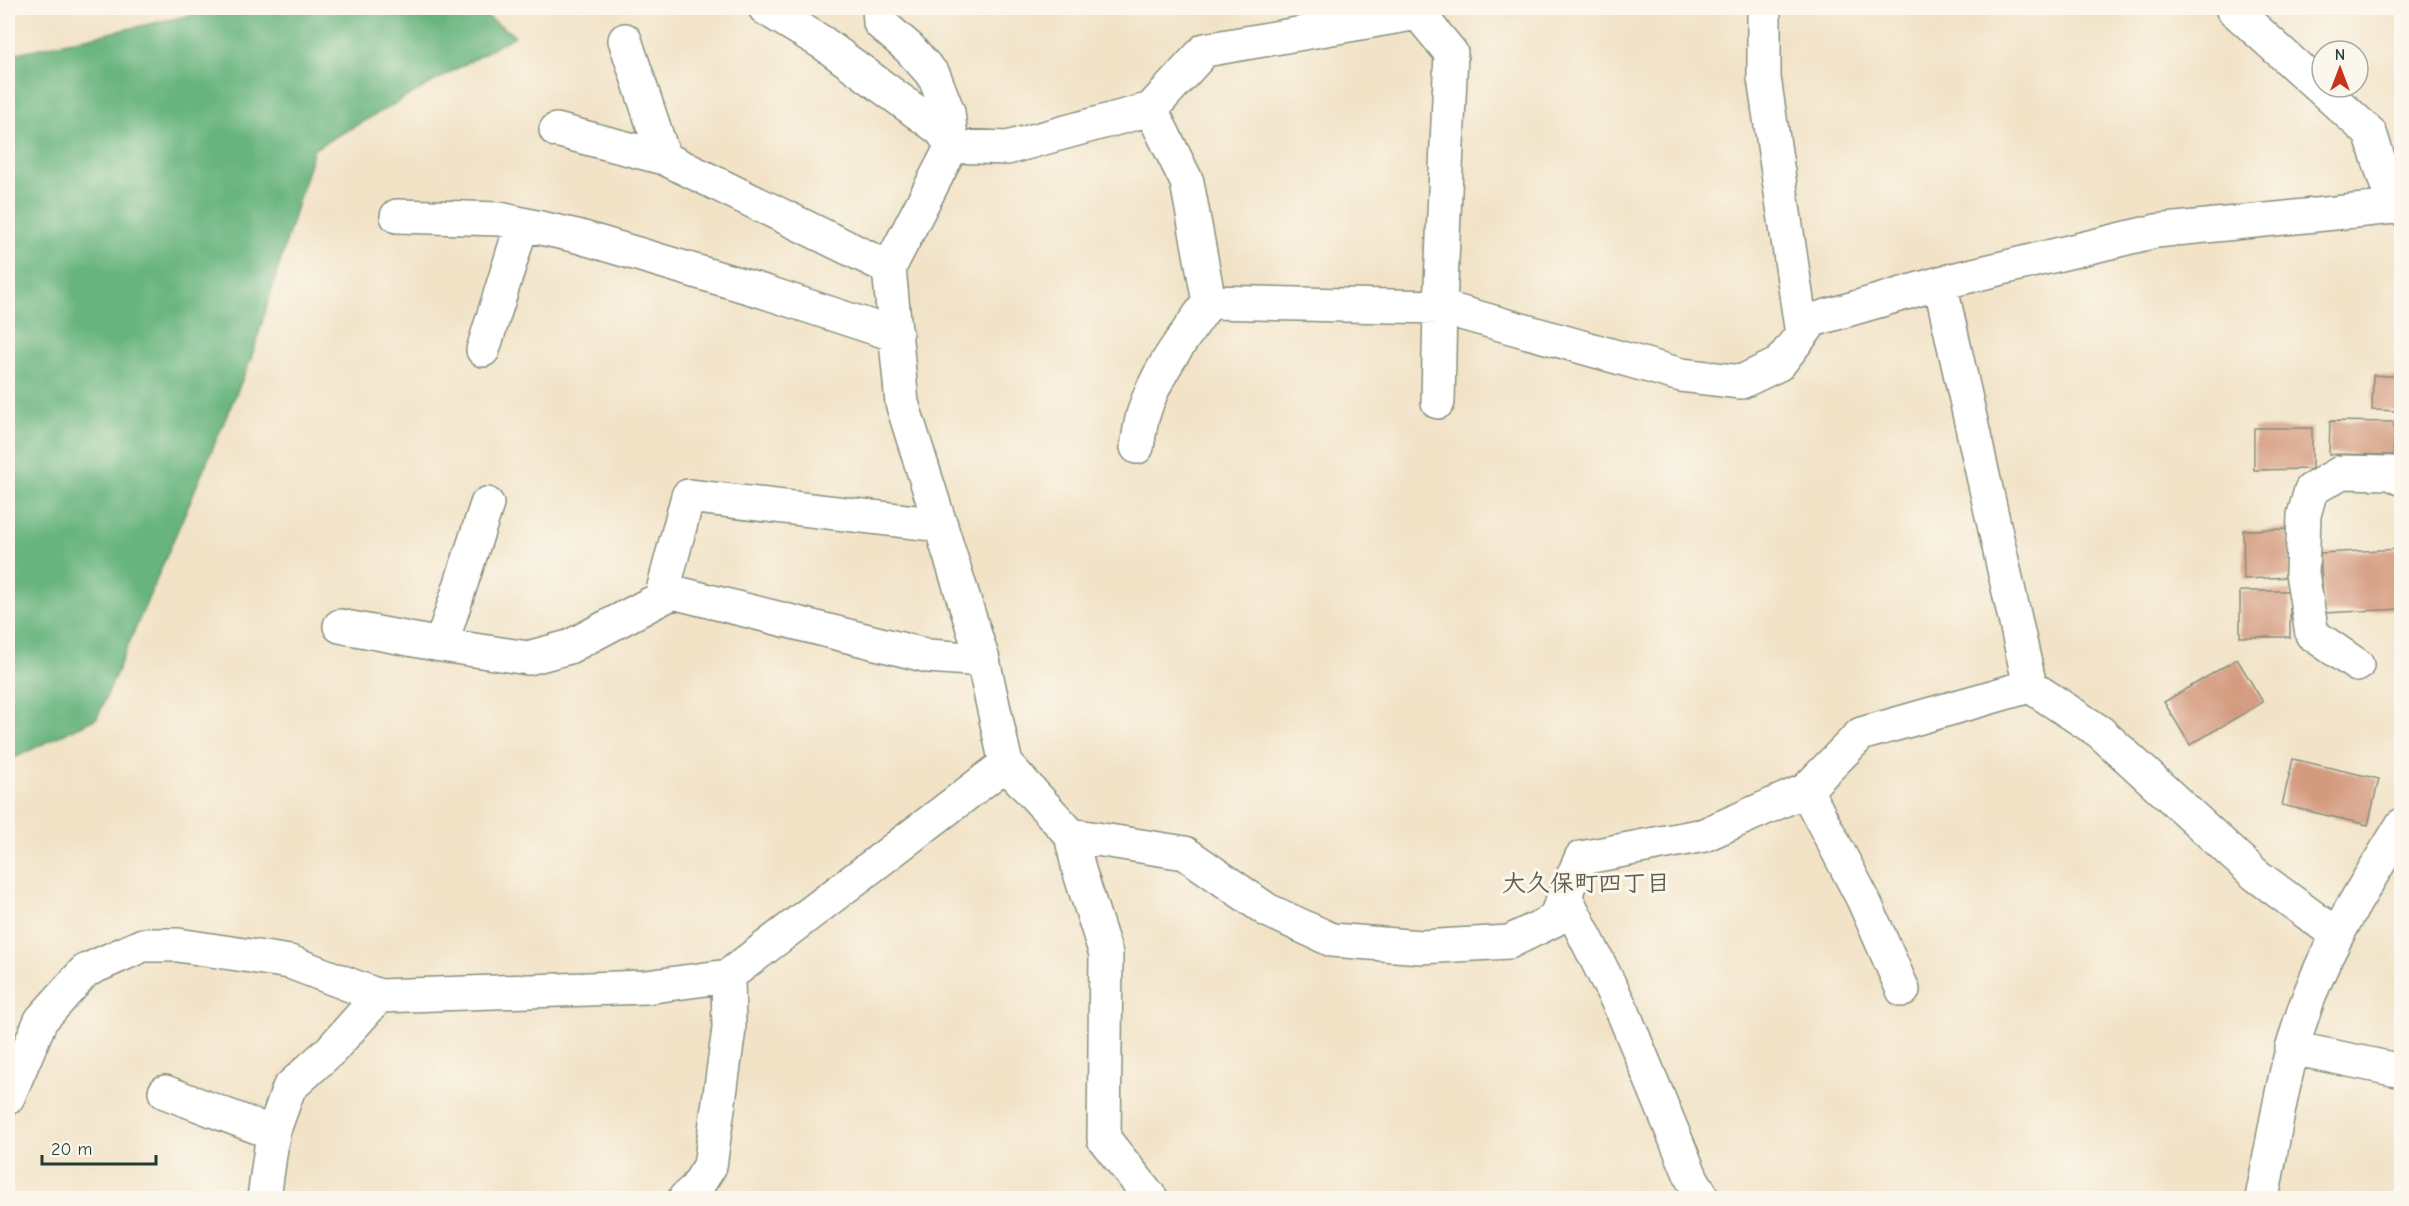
<svg xmlns="http://www.w3.org/2000/svg" width="2409" height="1206" font-family="'Comic Neue','Klee One',sans-serif">
	<style>
		.forest { fill: #67b47e; stroke: #437859; stroke-width: 1.5 }
		.building { fill: #d49a7e }
		.lines { fill: none; stroke-linecap: round; stroke-linejoin: round }
		.minor-casing { stroke: #88907e; stroke-width: 36 }
		.minor { stroke: #fff; stroke-width: 33 }
		.labels { text-anchor: middle; stroke-width: 6; stroke-linejoin: round; paint-order: stroke }
		.neighbourhood-label { font-size: 24px; font-weight: bold; fill: #5e5e4e; stroke: #fbf7ec }
	</style>
	<rect width="100%" height="100%" fill="#fbf7ec"/>
	<filter id="ink" filterUnits="userSpaceOnUse"><feTurbulence type="fractalNoise" baseFrequency=".0167" numOctaves="2"/><feDisplacementMap in="SourceGraphic" scale="12" xChannelSelector="R" yChannelSelector="G"/><feConvolveMatrix kernelMatrix="1 2 1 2 8 2 1 2 1" color-interpolation-filters="sRGB"/></filter>
	<filter id="wash" filterUnits="userSpaceOnUse"><feTurbulence type="fractalNoise" baseFrequency=".008" numOctaves="4" result="noise"/><feDisplacementMap in="SourceGraphic" scale="24" xChannelSelector="R" yChannelSelector="G"/><feGaussianBlur stdDeviation="1.35" result="paint"/><feColorMatrix in="noise" values="0 0 0 0 0 0 0 0 0 0 0 0 0 0 0 0 0 1.4 0 .05"/><feComposite in="paint" operator="in"/></filter>
	<g filter="url(#wash)">
		<rect width="100%" height="100%" fill="#f2e3c7"/>
		<path class="forest" d="M 223,8 L 475,8 L 515,36 L 314,149 L 251,359 L 97,718 L 8,761 L 8,55 Z"/>
		<g id="blocks">
			<path class="building" d="M 2373,375 L 2402,377 L 2402,411 L 2372,410 Z
				M 2330,421 L 2394,422 L 2393,455 L 2329,454 Z
				M 2254,428 L 2312,428 L 2312,469 L 2254,470 Z
				M 2289,529 L 2291,577 L 2244,579 L 2243,530 Z
				M 2402,549 L 2402,609 L 2324,613 L 2320,553 Z
				M 2240,591 L 2290,591 L 2290,637 L 2240,637 Z
				M 2237,659 L 2263,702 L 2190,745 L 2164,702 Z
				M 2293,759 L 2379,779 L 2368,825 L 2282,805 Z"/>
		</g>
	</g>
	<g filter="url(#ink)">
		<use href="#blocks" fill-opacity="0" stroke="#88907e" stroke-width="1.5"/>
		<g class="lines">
			<g class="minor-casing">
				<path id="minor" d="M 765,8 L 823,43 L 941,130 L 952,146 L 1007,148 L 1151,109 L 1205,50 L 1418,13 L 1417,8
					M 879,8 L 880,23 L 909,48 L 934,76 L 948,112 L 952,146 L 889,268 L 902,403 L 983,660 L 1006,764 L 1071,835 L 1185,853 L 1267,910 L 1332,940 L 1421,947 L 1509,942 L 1554,920 L 1581,858 L 1704,835 L 1806,790 L 1861,734 L 2030,686
					M 1764,8 L 1764,78 L 1802,334
					M 2232,8 L 2370,133 L 2394,207
					M 1418,13 L 1451,53 L 1440,307 L 1438,402
					M 625,40 L 664,158
					M 1151,109 L 1187,182 L 1209,302 L 1440,307 L 1681,375 L 1741,382 L 1779,364 L 1813,320 L 1940,283 L 2156,231 L 2394,207 L 2402,209
					M 556,130 L 664,158 L 889,268
					M 397,216 L 500,219 L 577,236 L 765,292 L 896,335
					M 1940,283 L 2030,686 L 2100,732 L 2256,875 L 2337,935
					M 483,350 L 522,224
					M 1137,447 C 1139,437 1140,425 1143,415 C 1155,373 1184,337 1209,302
					M 661,598 L 688,496 L 941,525
					M 340,626 L 441,645 L 528,658 L 569,647 L 673,592 L 928,656 L 983,660
					M 441,645 L 487,504
					M 2357,665 L 2312,634 L 2302,573 L 2304,515 L 2311,490 L 2342,472 L 2391,473 L 2402,479
					M 1806,790 L 1863,899 L 1903,990
					M 1071,835 L 1079,870 L 1106,954 L 1104,1139 L 1151,1198
					M 1565,896 L 1623,1012 L 1692,1179 L 1703,1198
					M 2292,1048 L 2402,1071
					M 165,1092 L 273,1133
					M 8,1097 L 41,1020 L 85,971 L 143,945 L 178,945 L 290,962 L 379,996 L 646,987 L 728,976 L 1006,764
					M 264,1198 L 273,1133 L 289,1088 L 331,1050 L 379,996
					M 685,1198 L 696,1188 L 710,1166 L 729,1029 L 728,976
					M 2262,1198 C 2276,1128 2285,1056 2312,989 C 2335,931 2370,878 2402,825"/>
			</g>
			<use href="#minor" class="minor"/>
		</g>
	</g>
	<g class="labels">
		<g class="neighbourhood-label">
			<text x="1586" y="891">大久保町四丁目</text>
		</g>
	</g>
	<rect width="2409" height="1206" fill="none" stroke="#fbf7ec" stroke-width="30"/>
	<g transform="translate(2340 69)"><circle r="28" fill="#fbf7ec" stroke="#a3ada2" stroke-width="1.5"/>
	<path d="M0-4.5L10 22L0 15L-10 22Z" fill="#c8321e"/>
	<text y="-9" font-size="16" font-weight="bold" text-anchor="middle" fill="#1f3d34">N</text>
	</g>
	<path d="M42 1155v9h114v-9" fill="none" stroke="#1f3d34" stroke-width="3"/>
	<text x="51" y="1155" font-size="18" fill="#1f3d34" stroke="#fbf7ec" stroke-width="4.5" paint-order="stroke">20 m</text>
</svg>
